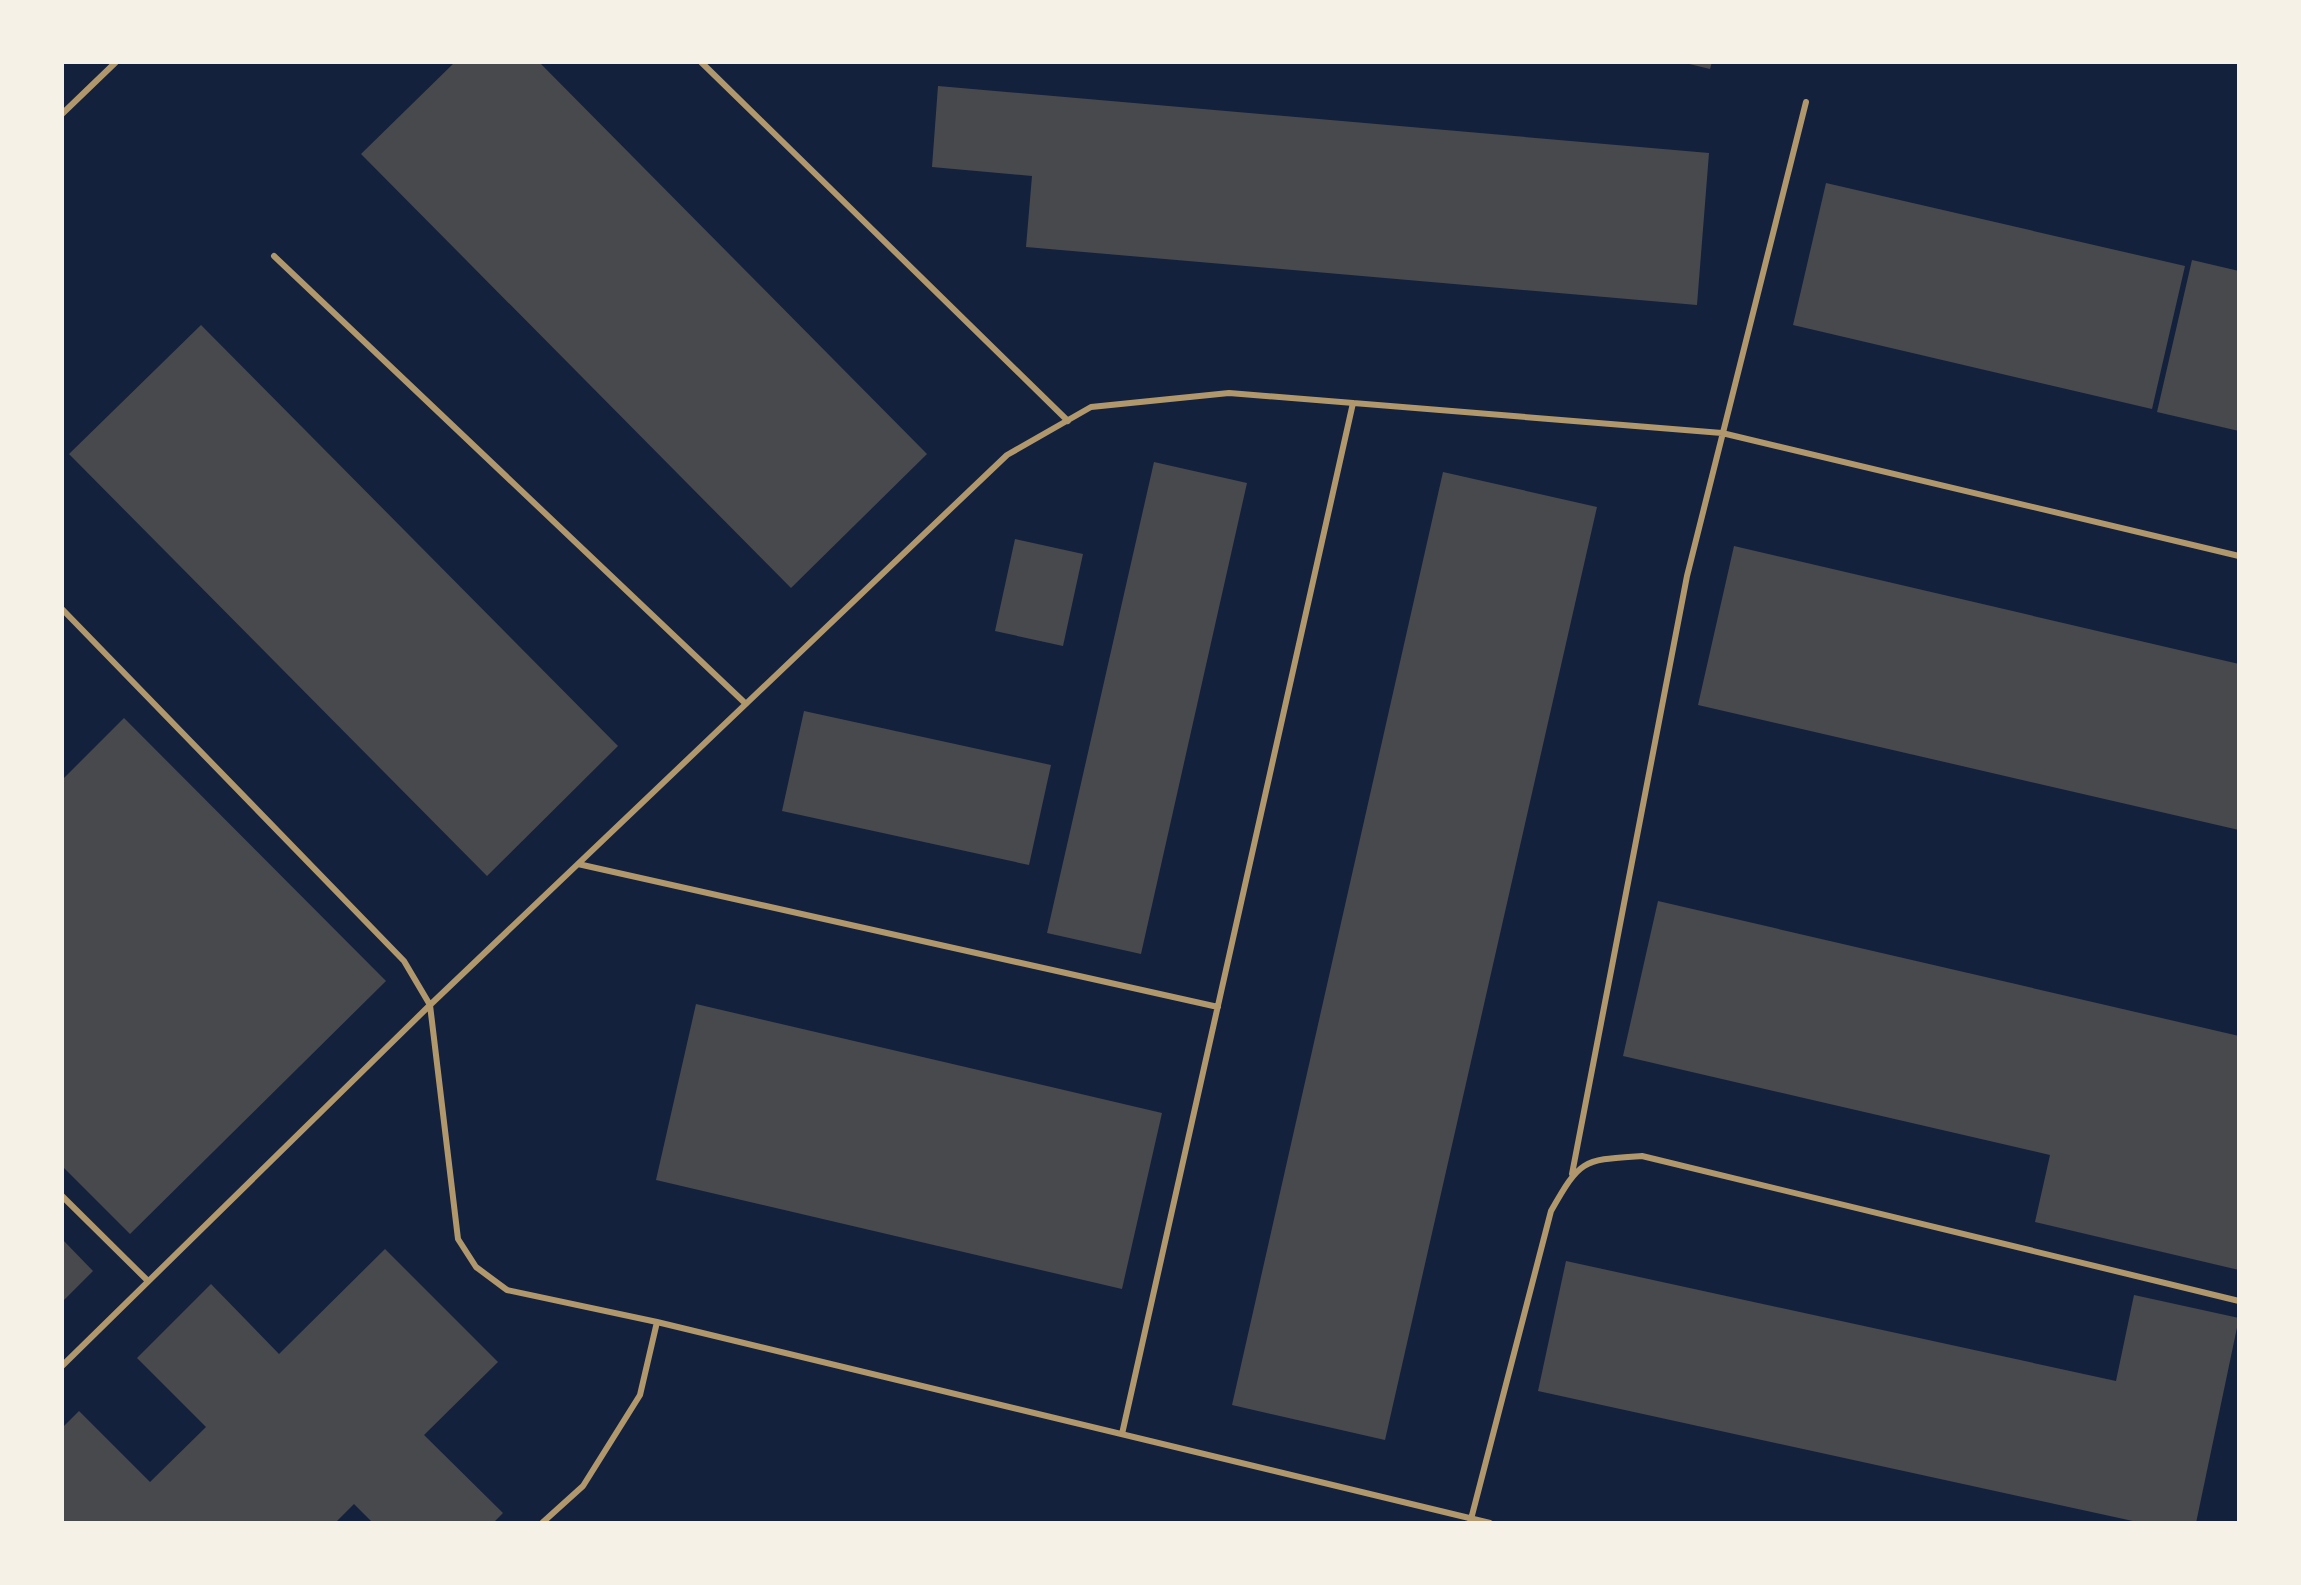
<svg xmlns="http://www.w3.org/2000/svg" width="2301" height="1585" font-family="'PT Sans Narrow',sans-serif">
	<style>
		.building { fill: #48494c }
		.lines { fill: none; stroke-linecap: round; stroke-linejoin: round }
		.service { stroke: #b1986c; stroke-width: 6 }
	</style>
	<rect width="100%" height="100%" fill="#14213d"/>
	<path class="building" d="M 455,62 L 539,62 L 927,454 L 791,588 L 361,154 Z
		M 1681,62 L 1712,62 L 1710,69 Z
		M 938,86 L 1709,153 L 1697,305 L 1026,247 L 1032,176 L 932,167 Z
		M 1826,183 L 2185,266 L 2152,409 L 1793,325 Z
		M 2192,260 L 2239,271 L 2239,431 L 2157,412 Z
		M 201,325 L 618,746 L 487,876 L 69,454 Z
		M 1154,462 L 1247,483 L 1141,954 L 1047,933 Z
		M 1443,472 L 1597,507 L 1385,1440 L 1232,1405 Z
		M 1015,539 L 1083,554 L 1063,646 L 995,631 Z
		M 1734,546 L 2239,664 L 2239,830 L 1698,705 Z
		M 804,711 L 1051,765 L 1029,865 L 782,811 Z
		M 124,718 L 386,981 L 130,1234 L 62,1166 L 62,780 Z
		M 1658,901 L 2239,1036 L 2239,1270 L 2035,1222 L 2050,1155 L 1623,1056 Z
		M 696,1004 L 1162,1113 L 1122,1289 L 656,1180 Z
		M 62,1239 L 93,1271 L 62,1302 Z
		M 385,1249 L 498,1362 L 424,1435 L 503,1513 L 493,1523 L 373,1523 L 354,1504 L 335,1523 L 62,1523 L 62,1428 L 79,1411 L 150,1482 L 206,1427 L 137,1358 L 211,1284 L 279,1354 Z
		M 1566,1261 L 2116,1381 L 2134,1295 L 2239,1318 L 2196,1523 L 2142,1523 L 1538,1391 Z"/>
	<g class="lines">
		<path class="service" d="M 701,62 L 1068,421
			M 62,114 L 116,62
			M 274,256 L 746,704
			M 62,609 L 404,961 L 430,1005 L 458,1239 L 476,1267 L 507,1290 L 657,1322 L 1490,1523
			M 578,864 L 1218,1007
			M 1572,1174 L 1687,576 L 1806,102
			M 62,1196 L 148,1281
			M 62,1366 L 430,1005 L 1007,455 L 1091,407 L 1229,393 L 1722,433 L 2239,556
			M 1122,1434 L 1353,403
			M 542,1523 L 583,1486 L 640,1395 L 657,1322
			M 1470,1523 L 1551,1211 C 1581,1158 1583,1160 1642,1156 L 2239,1301"/>
	</g>
	<rect width="2301" height="1585" fill="none" stroke="#f6f1e7" stroke-width="128"/>
</svg>
